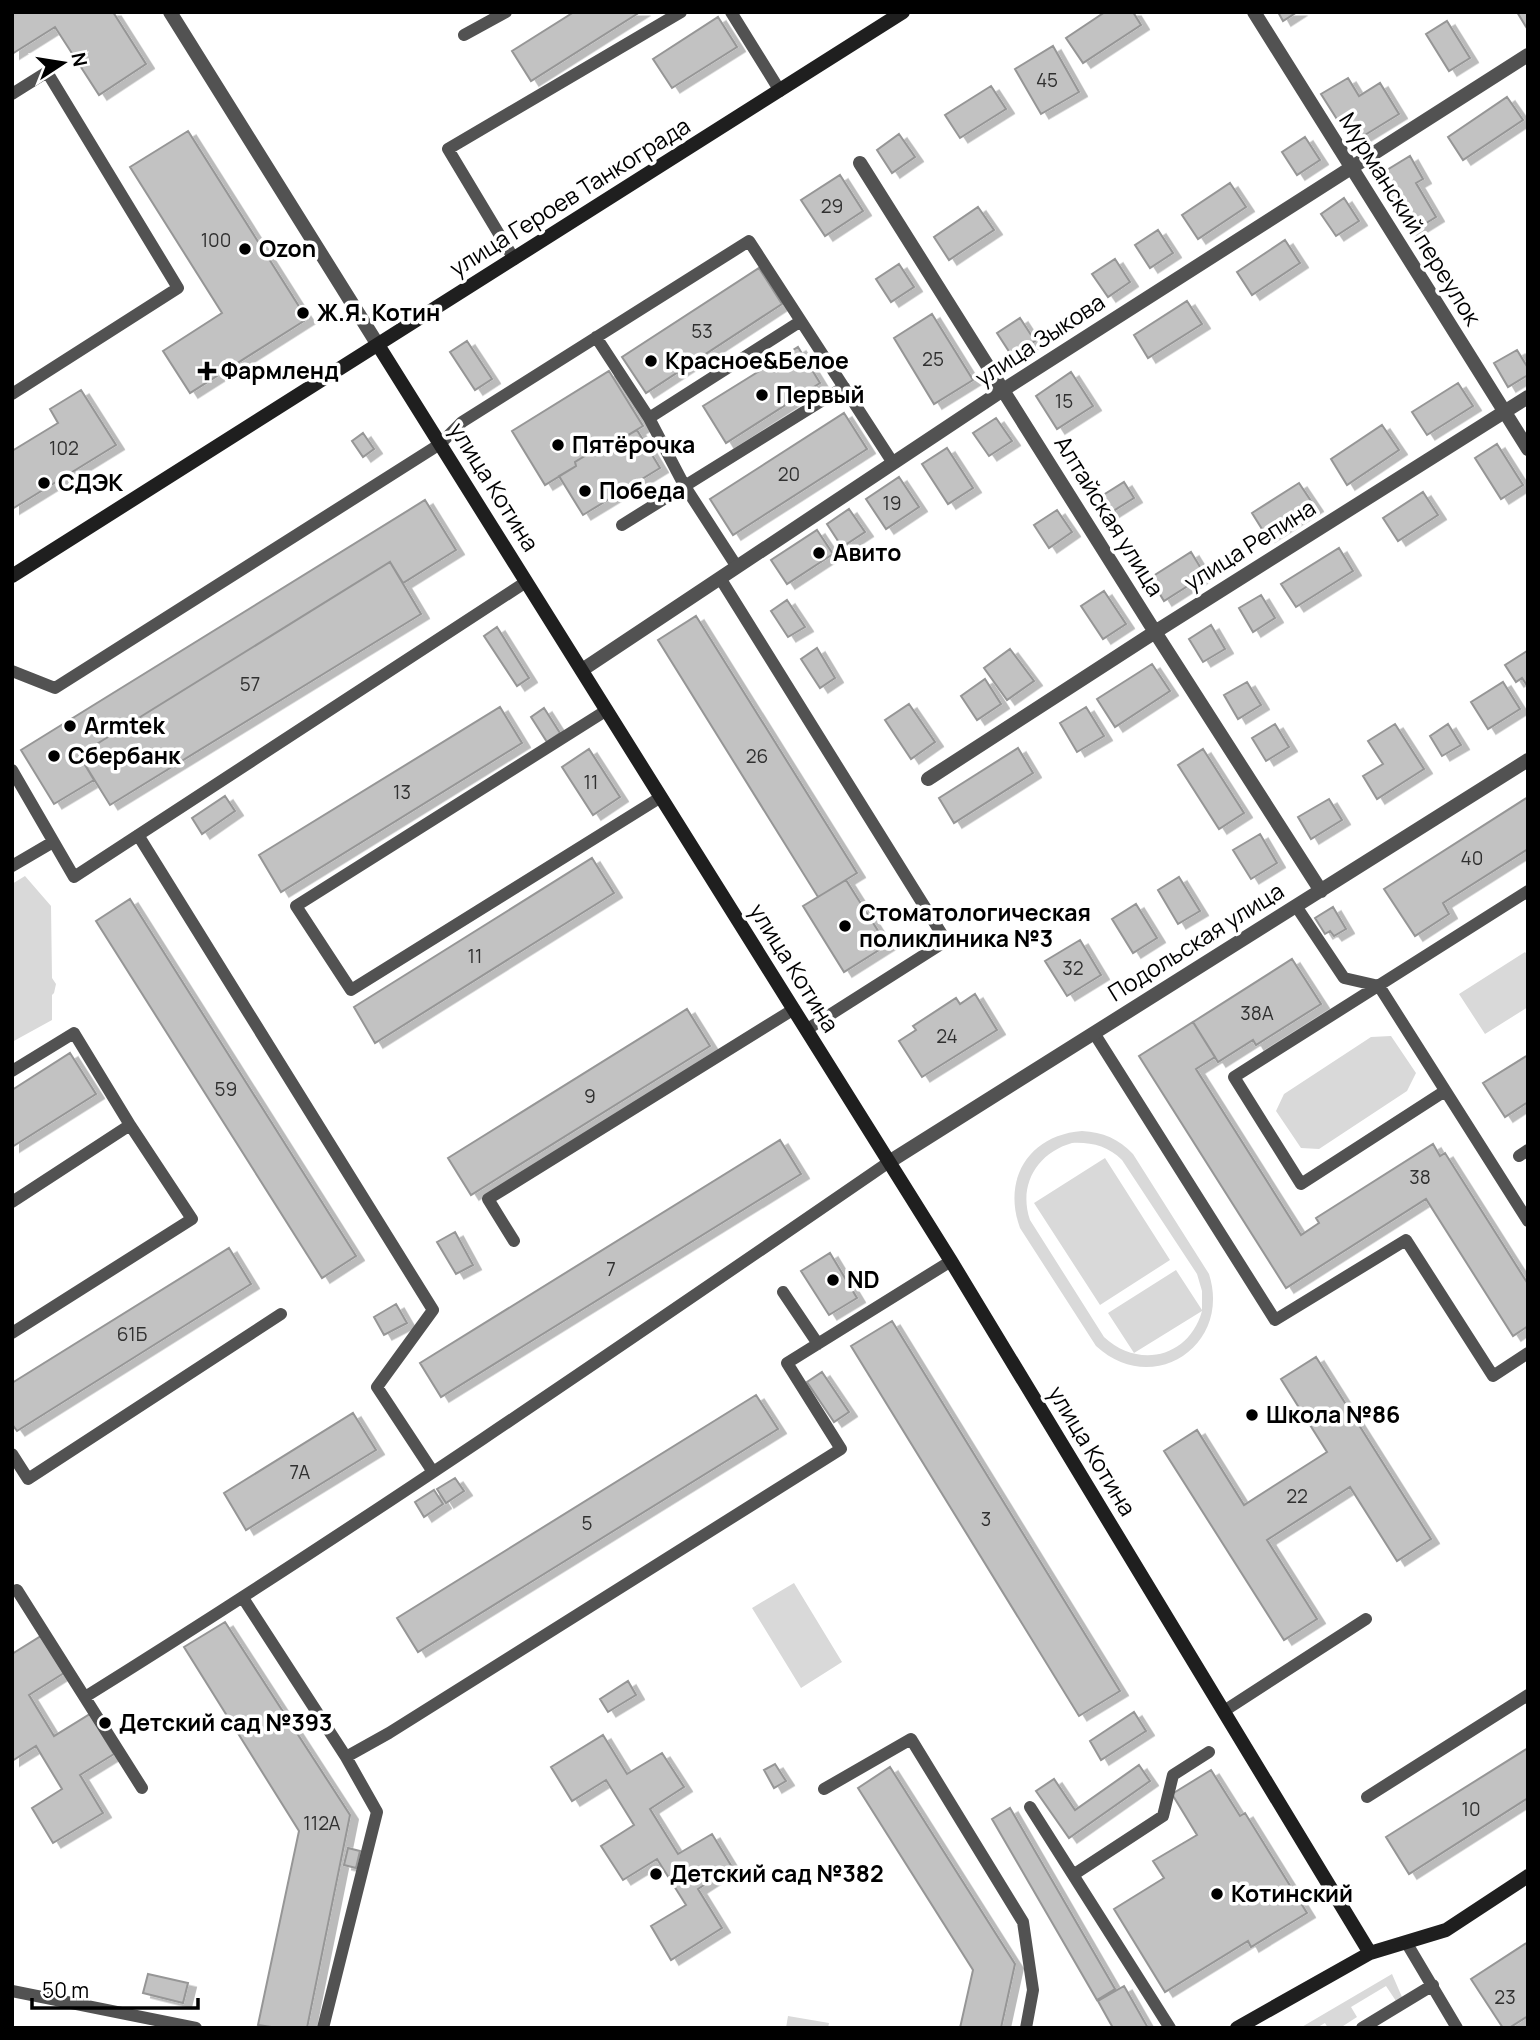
<svg xmlns="http://www.w3.org/2000/svg" width="1540" height="2040" font-family="Manrope,sans-serif">
	<style>
		.green { fill: #d9d9d9; fill-rule: evenodd }
		.building { fill: #c2c2c2; stroke: #969696; stroke-width: 2; filter: url(#shadow) }
		.lines { fill: none; stroke-linecap: round; stroke-linejoin: round }
		.lane { stroke: #525252; stroke-width: 12 }
		.street { stroke: #525252; stroke-width: 14 }
		.secondary { stroke: #1f1f1f; stroke-width: 14 }
		.poi-dot { fill: #000; stroke: #fff; stroke-width: 2.5 }
		.labels { text-anchor: middle; stroke-width: 7; stroke-linejoin: round; paint-order: stroke }
		.number-label { font-size: 19px; fill: #303030 }
		.street-label { font-size: 23px; fill: #000; stroke: #fff }
		.poi-label { font-size: 23px; font-weight: bold; fill: #000; stroke: #fff; text-anchor: start }
	</style>
	<defs>
		<filter id="shadow"><feDropShadow dx="8" dy="4.5" stdDeviation="0" flood-color="#0004"/></filter>
	</defs>
	<rect width="100%" height="100%" fill="#fff"/>
	<path class="green" d="M 25,876 L 51,906 L 52,978 L 56,984 L 54,993 L 52,995 L 52,1020 L 12,1042 L 12,884 Z
		M 1525,952 L 1528,956 L 1528,1007 L 1485,1034 L 1459,994 Z
		M 1391,1036 L 1416,1073 L 1407,1091 L 1319,1149 L 1301,1148 L 1276,1111 L 1284,1094 L 1371,1037 Z
		M 1082,1131 C 1103,1132 1119,1139 1133,1154 L 1209,1274 C 1232,1346 1152,1398 1096,1346 L 1020,1228 C 1002,1179 1029,1135 1082,1131 ZM 1072,1143 C 1091,1142 1108,1146 1122,1160 L 1197,1274 L 1202,1291 L 1202,1310 L 1176,1270 L 1108,1313 L 1134,1353 L 1202,1311 C 1189,1358 1138,1369 1104,1337 L 1030,1220 C 1018,1185 1037,1153 1072,1143 Z
		M 1105,1158 L 1170,1260 L 1100,1305 L 1034,1203 Z
		M 794,1583 L 842,1662 L 801,1688 L 752,1608 Z
		M 1392,1974 L 1402,1997 L 1396,2001 L 1386,1986 L 1351,2007 L 1357,2017 L 1340,2028 L 1328,2028 L 1325,2023 L 1316,2028 L 1300,2028 Z
		M 788,2016 L 829,2023 L 828,2028 L 786,2028 Z"/>
	<path class="building" d="M 12,12 L 113,12 L 146,64 L 99,95 L 55,27 L 12,54 Z
		M 574,12 L 640,12 L 531,81 L 512,51 Z
		M 1105,12 L 1133,12 L 1141,25 L 1083,63 L 1066,38 Z
		M 1278,12 L 1297,12 L 1283,21 Z
		M 1517,12 L 1528,12 L 1528,30 Z
		M 718,17 L 737,47 L 672,88 L 653,59 Z
		M 1447,21 L 1470,58 L 1449,71 L 1426,34 Z
		M 1053,46 L 1079,92 L 1041,114 L 1015,69 Z
		M 1348,78 L 1359,96 L 1380,83 L 1399,114 L 1352,143 L 1321,94 Z
		M 991,86 L 1006,109 L 960,138 L 945,115 Z
		M 1507,97 L 1523,120 L 1463,160 L 1448,137 Z
		M 188,131 L 307,319 L 190,393 L 163,351 L 222,313 L 130,167 Z
		M 899,134 L 915,157 L 892,173 L 877,150 Z
		M 1305,137 L 1320,160 L 1297,175 L 1282,152 Z
		M 1410,156 L 1423,179 L 1416,183 L 1436,217 L 1410,233 L 1377,176 Z
		M 840,175 L 863,211 L 825,236 L 801,200 Z
		M 1230,183 L 1246,207 L 1198,239 L 1182,215 Z
		M 1344,198 L 1359,221 L 1336,236 L 1321,214 Z
		M 978,207 L 994,230 L 949,260 L 934,237 Z
		M 1158,230 L 1173,253 L 1150,268 L 1135,245 Z
		M 1285,240 L 1300,263 L 1252,295 L 1237,272 Z
		M 1115,259 L 1130,282 L 1108,297 L 1092,274 Z
		M 899,264 L 914,287 L 891,302 L 876,279 Z
		M 759,268 L 782,304 L 646,393 L 622,357 Z
		M 1187,301 L 1202,324 L 1148,358 L 1134,335 Z
		M 932,314 L 973,380 L 934,404 L 894,338 Z
		M 1020,318 L 1035,341 L 1012,356 L 997,333 Z
		M 467,341 L 492,379 L 475,390 L 450,352 Z
		M 798,347 L 820,383 L 726,443 L 703,406 Z
		M 1517,350 L 1528,368 L 1528,375 L 1508,387 L 1494,363 Z
		M 609,371 L 643,426 L 618,441 L 616,437 L 575,462 L 576,466 L 545,485 L 512,431 Z
		M 1071,372 L 1093,406 L 1057,429 L 1036,396 Z
		M 1458,383 L 1473,406 L 1427,435 L 1412,412 Z
		M 81,390 L 116,445 L 12,509 L 12,451 L 58,423 L 50,409 Z
		M 844,413 L 867,449 L 733,535 L 710,499 Z
		M 996,418 L 1012,441 L 989,456 L 973,433 Z
		M 1382,425 L 1399,450 L 1347,485 L 1331,459 Z
		M 637,430 L 660,468 L 583,515 L 559,476 L 576,466 L 575,462 L 616,437 L 618,441 Z
		M 363,433 L 374,449 L 363,457 L 352,441 Z
		M 1497,444 L 1523,485 L 1501,499 L 1475,458 Z
		M 947,448 L 973,488 L 948,504 L 922,464 Z
		M 899,477 L 919,507 L 886,529 L 866,499 Z
		M 1124,482 L 1134,498 L 1110,513 L 1100,497 Z
		M 1299,483 L 1315,507 L 1267,537 L 1252,513 Z
		M 1423,492 L 1438,515 L 1398,541 L 1383,518 Z
		M 425,500 L 456,550 L 403,583 L 390,562 L 79,755 L 94,780 L 54,804 L 21,750 Z
		M 849,509 L 865,532 L 842,547 L 827,524 Z
		M 1057,510 L 1072,532 L 1049,548 L 1034,525 Z
		M 817,530 L 833,554 L 787,584 L 771,560 Z
		M 1339,548 L 1353,571 L 1296,607 L 1281,584 Z
		M 1191,552 L 1205,575 L 1164,601 L 1150,578 Z
		M 390,562 L 421,614 L 110,805 L 79,755 Z
		M 1104,591 L 1126,624 L 1103,639 L 1081,606 Z
		M 1261,595 L 1275,618 L 1253,632 L 1239,608 Z
		M 787,600 L 805,627 L 788,637 L 771,611 Z
		M 696,616 L 857,873 L 818,897 L 658,640 Z
		M 1211,625 L 1225,649 L 1203,662 L 1189,639 Z
		M 497,627 L 529,678 L 517,686 L 484,636 Z
		M 817,648 L 835,678 L 820,688 L 801,659 Z
		M 1010,649 L 1034,681 L 1007,700 L 984,668 Z
		M 1527,651 L 1528,652 L 1528,687 L 1522,678 L 1516,682 L 1505,665 Z
		M 1152,664 L 1170,691 L 1115,727 L 1097,699 Z
		M 985,679 L 1001,704 L 977,720 L 961,696 Z
		M 1247,682 L 1261,705 L 1238,719 L 1224,695 Z
		M 1503,682 L 1520,709 L 1488,729 L 1471,702 Z
		M 909,704 L 935,742 L 911,759 L 885,720 Z
		M 500,707 L 522,743 L 281,892 L 259,855 Z
		M 1086,707 L 1104,736 L 1077,752 L 1060,723 Z
		M 544,708 L 560,733 L 547,742 L 531,717 Z
		M 1275,724 L 1289,747 L 1266,761 L 1252,738 Z
		M 1395,724 L 1424,769 L 1377,799 L 1363,776 L 1383,764 L 1368,741 Z
		M 1448,724 L 1461,745 L 1442,756 L 1430,736 Z
		M 1018,748 L 1033,773 L 954,823 L 939,798 Z
		M 589,749 L 620,797 L 593,815 L 562,767 Z
		M 1203,749 L 1244,813 L 1219,829 L 1178,765 Z
		M 225,796 L 235,811 L 202,834 L 192,818 Z
		M 1528,797 L 1528,849 L 1443,903 L 1449,914 L 1415,936 L 1384,889 Z
		M 1329,799 L 1342,820 L 1311,839 L 1298,817 Z
		M 1260,834 L 1277,863 L 1251,879 L 1233,850 Z
		M 592,858 L 614,893 L 375,1043 L 354,1007 Z
		M 1179,877 L 1200,911 L 1178,924 L 1158,890 Z
		M 846,880 L 887,945 L 844,972 L 803,906 Z
		M 130,899 L 356,1256 L 322,1278 L 96,921 Z
		M 1136,904 L 1157,938 L 1133,953 L 1112,919 Z
		M 1333,907 L 1346,929 L 1334,936 L 1330,931 L 1325,934 L 1315,918 Z
		M 1080,940 L 1101,975 L 1067,996 L 1045,961 Z
		M 1292,959 L 1321,1004 L 1256,1045 L 1253,1040 L 1218,1062 L 1193,1022 Z
		M 975,994 L 997,1030 L 922,1077 L 899,1041 L 916,1030 L 913,1026 L 956,998 L 960,1004 Z
		M 687,1009 L 710,1046 L 471,1195 L 448,1158 Z
		M 1193,1022 L 1215,1057 L 1196,1069 L 1301,1235 L 1319,1223 L 1316,1218 L 1433,1144 L 1440,1156 L 1445,1153 L 1528,1284 L 1528,1326 L 1513,1336 L 1426,1199 L 1286,1288 L 1139,1056 Z
		M 70,1053 L 96,1094 L 12,1147 L 12,1090 Z
		M 1528,1055 L 1528,1102 L 1505,1117 L 1483,1083 Z
		M 780,1140 L 801,1174 L 441,1397 L 420,1363 Z
		M 455,1232 L 473,1265 L 456,1274 L 437,1242 Z
		M 229,1248 L 251,1284 L 17,1431 L 12,1424 L 12,1383 Z
		M 830,1253 L 857,1298 L 829,1315 L 801,1271 Z
		M 396,1304 L 407,1323 L 384,1335 L 374,1317 Z
		M 892,1321 L 1120,1691 L 1079,1716 L 851,1346 Z
		M 1316,1357 L 1431,1539 L 1397,1561 L 1350,1487 L 1267,1540 L 1317,1619 L 1284,1640 L 1164,1451 L 1197,1430 L 1244,1505 L 1327,1452 L 1281,1379 Z
		M 822,1372 L 849,1412 L 834,1422 L 807,1382 Z
		M 756,1395 L 778,1429 L 418,1652 L 397,1618 Z
		M 353,1413 L 376,1450 L 246,1530 L 224,1493 Z
		M 455,1478 L 464,1491 L 446,1503 L 437,1489 Z
		M 434,1490 L 443,1504 L 424,1517 L 415,1502 Z
		M 225,1622 L 350,1815 L 307,2028 L 278,2028 L 258,2025 L 299,1831 L 184,1647 Z
		M 41,1636 L 64,1673 L 29,1695 L 54,1736 L 90,1714 L 114,1754 L 80,1775 L 103,1813 L 53,1843 L 32,1808 L 62,1789 L 36,1746 L 12,1761 L 12,1654 Z
		M 628,1681 L 636,1695 L 608,1712 L 600,1699 Z
		M 1134,1712 L 1146,1731 L 1101,1760 L 1090,1741 Z
		M 603,1735 L 627,1774 L 662,1753 L 684,1787 L 650,1809 L 678,1854 L 712,1834 L 732,1867 L 698,1889 L 722,1928 L 671,1960 L 651,1926 L 686,1905 L 657,1859 L 623,1880 L 601,1846 L 634,1825 L 606,1780 L 572,1801 L 551,1767 Z
		M 1528,1748 L 1528,1798 L 1409,1874 L 1386,1837 Z
		M 775,1764 L 786,1781 L 774,1788 L 764,1770 Z
		M 1139,1765 L 1150,1781 L 1069,1838 L 1036,1791 L 1054,1779 L 1075,1810 Z
		M 890,1767 L 1015,1964 L 1001,2028 L 960,2028 L 973,1970 L 858,1788 Z
		M 1211,1770 L 1240,1816 L 1245,1813 L 1307,1913 L 1251,1947 L 1248,1941 L 1165,1992 L 1114,1909 L 1164,1878 L 1153,1861 L 1197,1835 L 1172,1794 Z
		M 1010,1808 L 1115,1989 L 1097,2000 L 992,1819 Z
		M 348,1848 L 360,1851 L 356,1868 L 344,1865 Z
		M 1528,1942 L 1528,2016 L 1509,2028 L 1503,2028 L 1471,1979 Z
		M 148,1974 L 188,1983 L 183,2003 L 143,1993 Z
		M 1124,1986 L 1148,2028 L 1113,2028 L 1098,2001 Z"/>
	<g class="lines">
		<path class="lane" d="M 731,12 L 780,91
			M 464,35 L 506,12
			M 12,94 L 47,72 L 178,288 L 12,394
			M 514,259 L 448,149 L 681,12
			M 596,337 L 649,418 L 684,485 L 737,567
			M 649,418 L 801,321
			M 622,525 L 844,387
			M 720,578 L 946,941 L 806,1030
			M 12,671 L 55,688 L 440,444 L 462,422 L 749,241 L 893,463
			M 607,710 L 296,906 L 351,990 L 661,797
			M 12,770 L 74,877 L 526,582
			M 138,835 L 433,1310 L 377,1387 L 433,1472
			M 12,866 L 53,842
			M 1296,906 L 1344,978 L 1379,986 L 1528,1221
			M 1094,1033 L 1275,1320 L 1406,1240 L 1493,1376 L 1528,1353
			M 12,1071 L 74,1033 L 130,1125 L 192,1219 L 12,1333
			M 1445,1091 L 1301,1184 L 1234,1077 L 1528,891
			M 1519,1156 L 1528,1150
			M 12,1202 L 130,1125
			M 514,1241 L 488,1199 L 794,1009
			M 783,1292 L 818,1344
			M 12,1454 L 28,1479 L 281,1314
			M 17,1590 L 142,1788
			M 243,1598 L 346,1757 L 377,1812 L 323,2028
			M 85,1697 C 358,1527 624,1344 889,1162
			M 1224,1711 L 1366,1619
			M 346,1757 L 389,1733 L 841,1449 L 787,1363 L 951,1261
			M 824,1789 L 911,1739 L 1023,1922 L 1033,1990 L 1026,2028
			M 1367,1797 L 1528,1695
			M 1030,1807 L 1170,2028
			M 1073,1875 L 1163,1816 L 1173,1775 L 1209,1752
			M 1406,1942 L 1457,2028
			M 12,1991 L 196,2028
			M 1362,2028 L 1433,1985"/>
		<path class="street" d="M 170,12 L 378,345
			M 1254,12 L 1528,449
			M 860,163 L 1155,632 L 1321,891
			M 582,670 L 1003,390 L 1528,55
			M 928,779 L 1155,632 L 1528,397
			M 889,1162 L 1528,760"/>
		<path class="secondary" d="M 378,345 L 951,1261 L 1370,1953
			M 12,576 L 903,12
			M 1237,2028 L 1370,1953 L 1446,1930 L 1528,1876"/>
	</g>
	<g class="poi-dot">
		<circle cx="245" cy="249" r="7"/>
		<circle cx="303" cy="313" r="7"/>
		<circle cx="651" cy="361" r="7"/>
		<path d="M203.5 360.5h7v7h7v7h-7v7h-7v-7h-7v-7h7z"/>
		<circle cx="762" cy="395" r="7"/>
		<circle cx="558" cy="445" r="7"/>
		<circle cx="44" cy="483" r="7"/>
		<circle cx="585" cy="491" r="7"/>
		<circle cx="819" cy="553" r="7"/>
		<circle cx="70" cy="726" r="7"/>
		<circle cx="54" cy="756" r="7"/>
		<circle cx="845" cy="926" r="7"/>
		<circle cx="833" cy="1280" r="7"/>
		<circle cx="1252" cy="1415" r="7"/>
		<circle cx="105" cy="1723" r="7"/>
		<circle cx="656" cy="1874" r="7"/>
		<circle cx="1217" cy="1894" r="7"/>
	</g>
	<g class="labels">
		<g class="number-label">
			<text x="1047" y="87">45</text>
			<text x="832" y="213">29</text>
			<text x="216" y="247">100</text>
			<text x="702" y="338">53</text>
			<text x="933" y="366">25</text>
			<text x="1064" y="408">15</text>
			<text x="64" y="455">102</text>
			<text x="789" y="481">20</text>
			<text x="892" y="510">19</text>
			<text x="250" y="691">57</text>
			<text x="757" y="763">26</text>
			<text x="591" y="789">11</text>
			<text x="402" y="799">13</text>
			<text x="1472" y="865">40</text>
			<text x="475" y="963">11</text>
			<text x="1073" y="975">32</text>
			<text x="1257" y="1020">38А</text>
			<text x="947" y="1043">24</text>
			<text x="226" y="1096">59</text>
			<text x="590" y="1103">9</text>
			<text x="1420" y="1184">38</text>
			<text x="611" y="1276">7</text>
			<text x="132" y="1341">61Б</text>
			<text x="300" y="1479">7А</text>
			<text x="1297" y="1503">22</text>
			<text x="986" y="1526">3</text>
			<text x="587" y="1530">5</text>
			<text x="1471" y="1816">10</text>
			<text x="322" y="1830">112А</text>
			<text x="1505" y="2004">23</text>
		</g>
		<g class="street-label">
			<text transform="translate(570 197) rotate(-32)" y="8">улица Героев Танкограда</text>
			<text transform="translate(1410 219) rotate(58)" y="8">Мурманский переулок</text>
			<text transform="translate(1040 340) rotate(-33)" y="8">улица Зыкова</text>
			<text transform="translate(494 487) rotate(58)" y="8">улица Котина</text>
			<text transform="translate(1109 516) rotate(58)" y="8">Алтайская улица</text>
			<text transform="translate(1250 545) rotate(-32)" y="8">улица Репина</text>
			<text transform="translate(1196 942) rotate(-32)" y="8">Подольская улица</text>
			<text transform="translate(794 968) rotate(58)" y="8">улица Котина</text>
			<text transform="translate(1092 1451) rotate(59)" y="8">улица Котина</text>
		</g>
		<g class="poi-label">
			<text x="259" y="257">Ozon</text>
			<text x="317" y="321">Ж.Я. Котин</text>
			<text x="665" y="369">Красное&amp;Белое</text>
			<text x="221" y="379">Фармленд</text>
			<text x="776" y="403">Первый</text>
			<text x="572" y="453">Пятёрочка</text>
			<text x="58" y="491">СДЭК</text>
			<text x="599" y="499">Победа</text>
			<text x="833" y="561">Авито</text>
			<text x="84" y="734">Armtek</text>
			<text x="68" y="764">Сбербанк</text>
			<text x="859" y="921">Стоматологическая<tspan x="859" dy="26">поликлиника №3</tspan></text>
			<text x="847" y="1288">ND</text>
			<text x="1266" y="1423">Школа №86</text>
			<text x="119" y="1731">Детский сад №393</text>
			<text x="670" y="1882">Детский сад №382</text>
			<text x="1231" y="1902">Котинский</text>
		</g>
	</g>
	<rect width="1540" height="2040" fill="none" stroke="#000000" stroke-width="28"/>
	<g transform="translate(63 63) rotate(78)" stroke="#ffffff" stroke-width="5" paint-order="stroke">
	<path d="M0-5L12 26L0 18L-12 26Z" fill="#000000"/>
	<text y="-10" font-size="19" font-weight="bold" text-anchor="middle" fill="#000000">N</text>
	</g>
	<path d="M32 1998v10h166v-10" fill="none" stroke="#000000" stroke-width="3.5"/>
	<text x="42" y="1998" font-size="21" fill="#000000" stroke="#ffffff" stroke-width="5" paint-order="stroke">50 m</text>
</svg>
